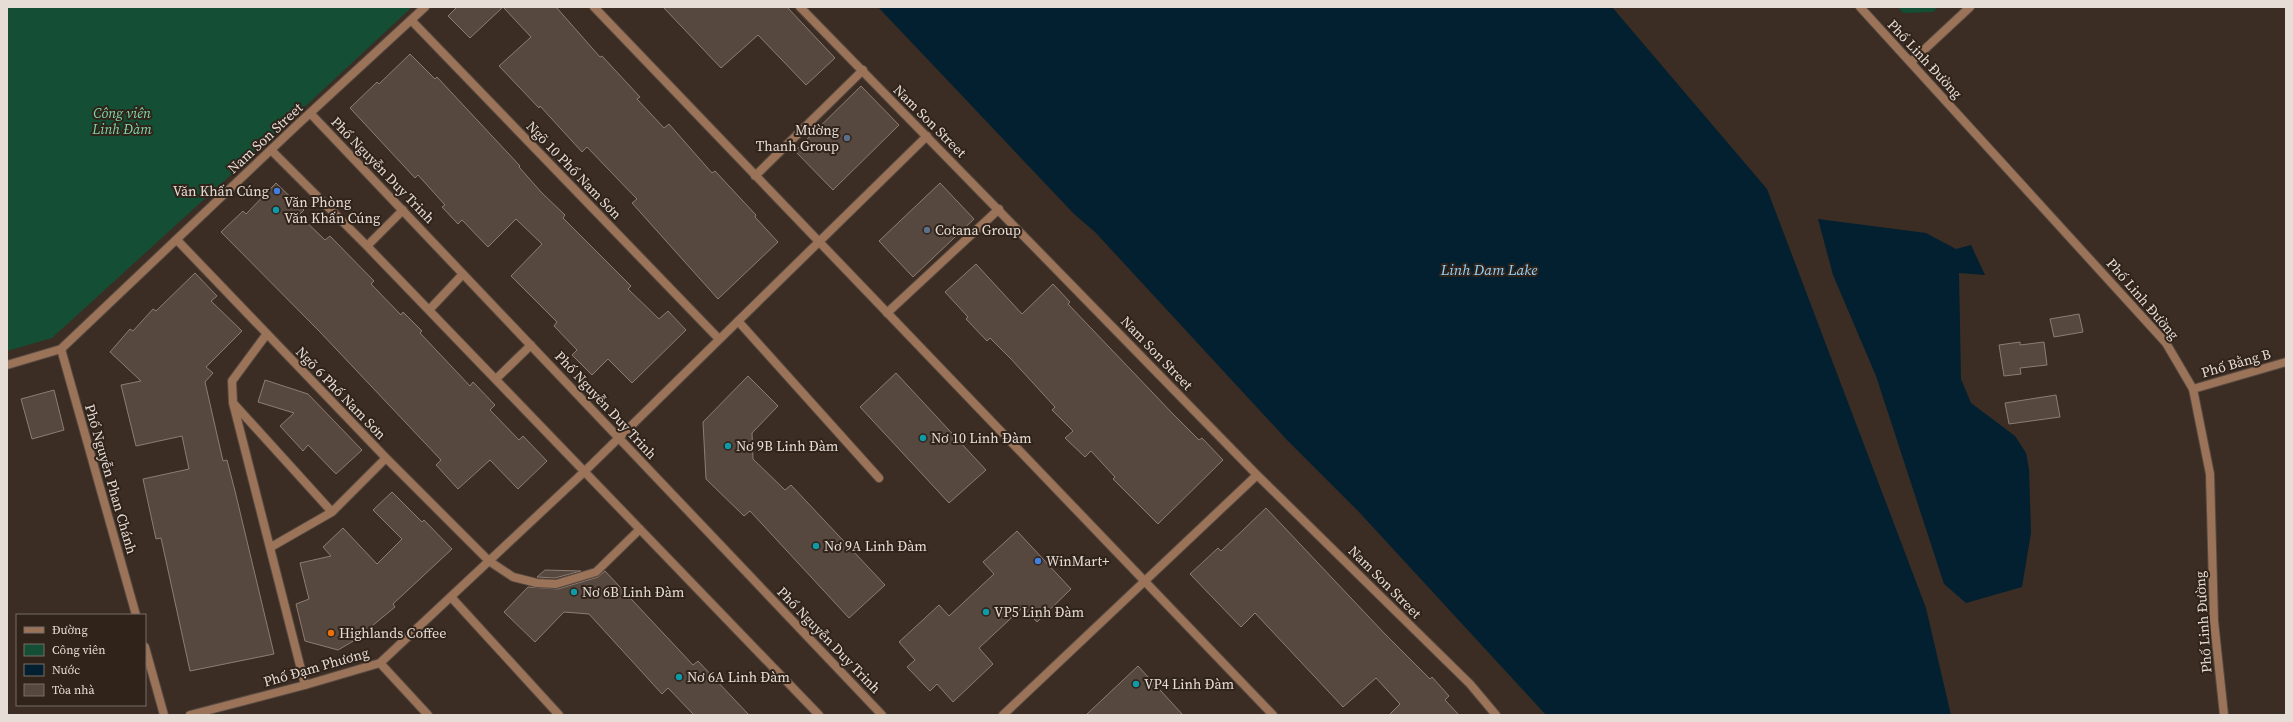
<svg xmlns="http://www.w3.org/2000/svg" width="2293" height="722" font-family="'Source Serif 4',serif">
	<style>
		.green { fill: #144e34 }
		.water { fill: #022030 }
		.building { fill: #57483f; stroke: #8d7c72 }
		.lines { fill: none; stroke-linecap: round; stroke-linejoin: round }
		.minor-casing { stroke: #564941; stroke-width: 10 }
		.tertiary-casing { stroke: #564941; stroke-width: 10 }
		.minor { stroke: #9a7358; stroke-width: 8 }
		.tertiary { stroke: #9a7358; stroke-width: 8 }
		.service-dot { fill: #5c6f8a; stroke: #30231a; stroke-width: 1.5 }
		.shop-dot { fill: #3f7fe0; stroke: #30231a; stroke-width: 1.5 }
		.culture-dot { fill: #0f9aa8; stroke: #30231a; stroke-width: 1.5 }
		.food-dot { fill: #e8710a; stroke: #30231a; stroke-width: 1.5 }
		.labels { text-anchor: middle; stroke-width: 4; stroke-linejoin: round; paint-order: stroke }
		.street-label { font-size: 14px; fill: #e6ddd7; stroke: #30231a }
		.park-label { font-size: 14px; font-style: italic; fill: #7fd7a9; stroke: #30231a }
		.poi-label { font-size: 14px; fill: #e6ddd7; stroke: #30231a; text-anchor: start }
		.water-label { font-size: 15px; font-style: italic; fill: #92d4fc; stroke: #30231a }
	</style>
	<rect width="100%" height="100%" fill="#3b2d24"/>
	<path class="green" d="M 7,7 L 412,7 L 267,142 L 52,338 L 7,351 Z
		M 1898,7 L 1938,7 L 1933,12 L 1903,13 Z"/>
	<path class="water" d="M 878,7 L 1612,7 L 1767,189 L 1926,608 L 1951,715 L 1546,715 L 1359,512 L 1288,441 L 1095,232 L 1074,214 Z
		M 1818,219 L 1926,233 L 1956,249 L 1971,245 L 1985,275 L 1959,273 L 1961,379 L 1971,403 L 2015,436 L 2026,453 L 2029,469 L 2031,533 L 2022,587 L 1966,603 L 1944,584 L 1876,376 L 1833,275 Z"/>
	<path class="building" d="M 457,7 L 503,7 L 470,38 L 448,16 Z
		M 503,7 L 556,7 L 600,57 L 602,56 L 640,97 L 637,99 L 664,128 L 669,124 L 712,173 L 715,171 L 756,215 L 755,217 L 778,242 L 718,299 L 632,203 L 637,199 L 610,171 L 587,147 L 582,152 L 540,106 L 539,108 L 499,66 L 531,37 Z
		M 663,7 L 787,7 L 835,58 L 806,85 L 758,35 L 721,68 Z
		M 410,54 L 435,79 L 437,77 L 520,166 L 519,167 L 542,193 L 565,215 L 563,218 L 631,286 L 628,289 L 659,319 L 668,311 L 686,330 L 632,383 L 608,359 L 592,375 L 572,355 L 577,350 L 554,326 L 557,322 L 511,276 L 542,244 L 516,219 L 488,247 L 462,220 L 458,224 L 442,207 L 445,205 L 418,175 L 415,178 L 350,108 L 377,82 L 379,84 Z
		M 861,86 L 899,125 L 833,190 L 795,151 Z
		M 276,183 L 304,210 L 299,215 L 325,240 L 330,236 L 374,281 L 371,284 L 401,315 L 403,312 L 422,331 L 420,333 L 470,386 L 473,382 L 495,405 L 490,410 L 519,440 L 523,436 L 547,461 L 518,489 L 490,460 L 458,489 L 436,465 L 441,460 L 320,332 L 221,232 L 243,211 L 246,214 Z
		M 940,183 L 974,219 L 913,277 L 879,241 Z
		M 976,264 L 1022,314 L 1053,284 L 1070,302 L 1068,304 L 1173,414 L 1199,440 L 1202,438 L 1223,460 L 1158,524 L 1113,479 L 1115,477 L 1091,451 L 1085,457 L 1065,438 L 1073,431 L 1052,410 L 1055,407 L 1011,359 L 990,338 L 987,341 L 966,319 L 968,317 L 945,292 Z
		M 195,273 L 217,296 L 211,301 L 242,331 L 206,367 L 213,373 L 205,382 L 223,461 L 227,460 L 235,491 L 274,654 L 190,671 L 161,538 L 156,539 L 143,479 L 189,469 L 182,436 L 136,446 L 121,385 L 141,381 L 110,352 L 130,329 L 133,331 L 153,309 L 156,311 Z
		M 2079,314 L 2083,332 L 2054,337 L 2050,319 Z
		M 2020,342 L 2020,345 L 2044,342 L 2047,365 L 2020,368 L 2021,374 L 2004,376 L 1999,345 Z
		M 896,373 L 986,470 L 949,503 L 860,407 Z
		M 748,376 L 778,406 L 752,433 L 753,459 L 785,490 L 791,485 L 885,585 L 849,618 L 750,511 L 744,516 L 706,479 L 703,422 Z
		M 265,380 L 308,394 L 362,450 L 336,474 L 308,445 L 303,451 L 280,426 L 294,413 L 258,402 Z
		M 54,390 L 64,430 L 32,439 L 21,399 Z
		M 2056,395 L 2060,417 L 2009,424 L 2005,403 Z
		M 392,492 L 422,522 L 424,520 L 452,549 L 393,604 L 395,607 L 372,626 L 374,629 L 338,650 L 305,641 L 296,604 L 309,599 L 300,563 L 331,556 L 323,547 L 343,528 L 377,564 L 402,539 L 373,510 Z
		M 1266,508 L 1385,634 L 1430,679 L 1432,677 L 1449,696 L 1445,700 L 1459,715 L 1389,715 L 1400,704 L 1376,678 L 1343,707 L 1255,613 L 1241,627 L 1190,574 L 1218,548 L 1221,551 Z
		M 1017,531 L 1071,589 L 1037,622 L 1023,607 L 979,648 L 993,664 L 953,702 L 937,684 L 930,691 L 907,667 L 915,660 L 899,642 L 939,605 L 949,616 L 994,574 L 983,562 Z
		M 545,570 L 581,571 L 555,578 L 537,577 Z
		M 605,571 L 693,665 L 698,661 L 749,715 L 694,715 L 668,688 L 662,694 L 589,614 L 564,612 L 535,642 L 504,612 L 528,587 L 558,589 L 598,577 Z
		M 1138,666 L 1183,715 L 1086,715 Z"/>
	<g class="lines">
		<g class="minor-casing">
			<path id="minor" d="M 594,7 L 1273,715
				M 800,7 L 1257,475 L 1470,684 L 1496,715
				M 411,20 L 719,339
				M 1911,62 L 1970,7
				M 310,113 L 882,715
				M 271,150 L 367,246 L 819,715
				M 755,176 L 863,70
				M 177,240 L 386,458 L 489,561 L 513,577 L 537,583 L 556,584 L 596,572 L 640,529
				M 367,246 L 403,210
				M 429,310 L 463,274
				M 887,313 L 999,209
				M 738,321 L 879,478
				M 266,335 L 232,381 L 233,403 L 305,685
				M 61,349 L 136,615
				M 7,365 L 61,349 L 297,125 L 425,7
				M 496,379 L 531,345
				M 2193,389 L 2286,362
				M 234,404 L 332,512
				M 271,547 L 332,512 L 386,458
				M 451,597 L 559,715
				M 145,647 L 164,715
				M 380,663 L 428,715
				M 190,715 L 305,685 L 380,663 L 585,471 L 927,136
				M 1003,715 L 1257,475"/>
		</g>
		<g class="tertiary-casing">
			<path id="tertiary" d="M 1860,7 L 2166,343 L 2193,389 L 2210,474 L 2214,621 L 2224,715"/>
		</g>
		<use href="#minor" class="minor"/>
		<use href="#tertiary" class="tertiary"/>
	</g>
	<g class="service-dot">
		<circle cx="847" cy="138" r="4"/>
		<circle cx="927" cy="230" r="4"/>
	</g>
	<g class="shop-dot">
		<circle cx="277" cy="191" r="4"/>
		<circle cx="1038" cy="561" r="4"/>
	</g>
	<g class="culture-dot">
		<circle cx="276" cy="210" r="4"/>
		<circle cx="923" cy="438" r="4"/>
		<circle cx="728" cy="446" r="4"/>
		<circle cx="816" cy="546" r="4"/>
		<circle cx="574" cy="592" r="4"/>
		<circle cx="986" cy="612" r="4"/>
		<circle cx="679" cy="677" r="4"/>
		<circle cx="1136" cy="684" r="4"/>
	</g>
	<circle class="food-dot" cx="331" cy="633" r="4"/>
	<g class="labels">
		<g class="street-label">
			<text transform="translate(1925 59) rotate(47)" y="5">Phố Linh Đường</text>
			<text transform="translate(930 121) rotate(45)" y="5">Nam Son Street</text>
			<text transform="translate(265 138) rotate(-43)" y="5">Nam Son Street</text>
			<text transform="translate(383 170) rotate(46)" y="5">Phố Nguyễn Duy Trinh</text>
			<text transform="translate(574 170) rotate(46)" y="5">Ngõ 10 Phố Nam Sơn</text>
			<text transform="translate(2143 299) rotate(49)" y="5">Phố Linh Đường</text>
			<text transform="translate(1157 353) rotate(46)" y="5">Nam Son Street</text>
			<text transform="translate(2236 363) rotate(-16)" y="5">Phố Bằng B</text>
			<text transform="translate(341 393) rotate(46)" y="5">Ngõ 6 Phố Nam Sơn</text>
			<text transform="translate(606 405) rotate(47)" y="5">Phố Nguyễn Duy Trinh</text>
			<text transform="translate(111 479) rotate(74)" y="5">Phố Nguyễn Phan Chánh</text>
			<text transform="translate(1385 582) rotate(45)" y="5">Nam Son Street</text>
			<text transform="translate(2203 622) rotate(-94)" y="5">Phố Linh Đường</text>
			<text transform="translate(829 640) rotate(46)" y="5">Phố Nguyễn Duy Trinh</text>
			<text transform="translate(316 667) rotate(-16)" y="5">Phố Đạm Phương</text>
		</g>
		<g class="park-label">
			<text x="122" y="118">Công viên<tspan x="122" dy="16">Linh Đàm</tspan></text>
		</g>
		<g class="poi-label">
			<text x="839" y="135" text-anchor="end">Mường<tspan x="839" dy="16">Thanh Group</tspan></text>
			<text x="269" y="196" text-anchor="end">Văn Khấn Cúng</text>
			<text x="284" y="207">Văn Phòng<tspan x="284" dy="16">Văn Khấn Cúng</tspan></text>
			<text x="935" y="235">Cotana Group</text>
			<text x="931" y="443">Nơ 10 Linh Đàm</text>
			<text x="736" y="451">Nơ 9B Linh Đàm</text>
			<text x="824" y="551">Nơ 9A Linh Đàm</text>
			<text x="1046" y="566">WinMart+</text>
			<text x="582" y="597">Nơ 6B Linh Đàm</text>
			<text x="994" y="617">VP5 Linh Đàm</text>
			<text x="339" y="638">Highlands Coffee</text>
			<text x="687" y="682">Nơ 6A Linh Đàm</text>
			<text x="1144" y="689">VP4 Linh Đàm</text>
		</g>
		<g class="water-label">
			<text x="1489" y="275">Linh Dam Lake</text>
		</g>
	</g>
	<rect width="2293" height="722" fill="none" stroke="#e6ddd7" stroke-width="16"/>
	<rect x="16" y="614" width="130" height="92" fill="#30231a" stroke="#796d66"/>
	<rect x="24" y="627" width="20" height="6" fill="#9a7358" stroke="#796d66"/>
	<text x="52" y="634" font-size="12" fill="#e6ddd7">Đường</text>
	<rect x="24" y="644" width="20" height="12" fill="#144e34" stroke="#796d66"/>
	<text x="52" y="654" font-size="12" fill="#e6ddd7">Công viên</text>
	<rect x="24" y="664" width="20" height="12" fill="#022030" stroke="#796d66"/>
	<text x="52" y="674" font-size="12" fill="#e6ddd7">Nước</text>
	<rect x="24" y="684" width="20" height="12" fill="#57483f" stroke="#796d66"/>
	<text x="52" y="694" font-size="12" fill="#e6ddd7">Tòa nhà</text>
</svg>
